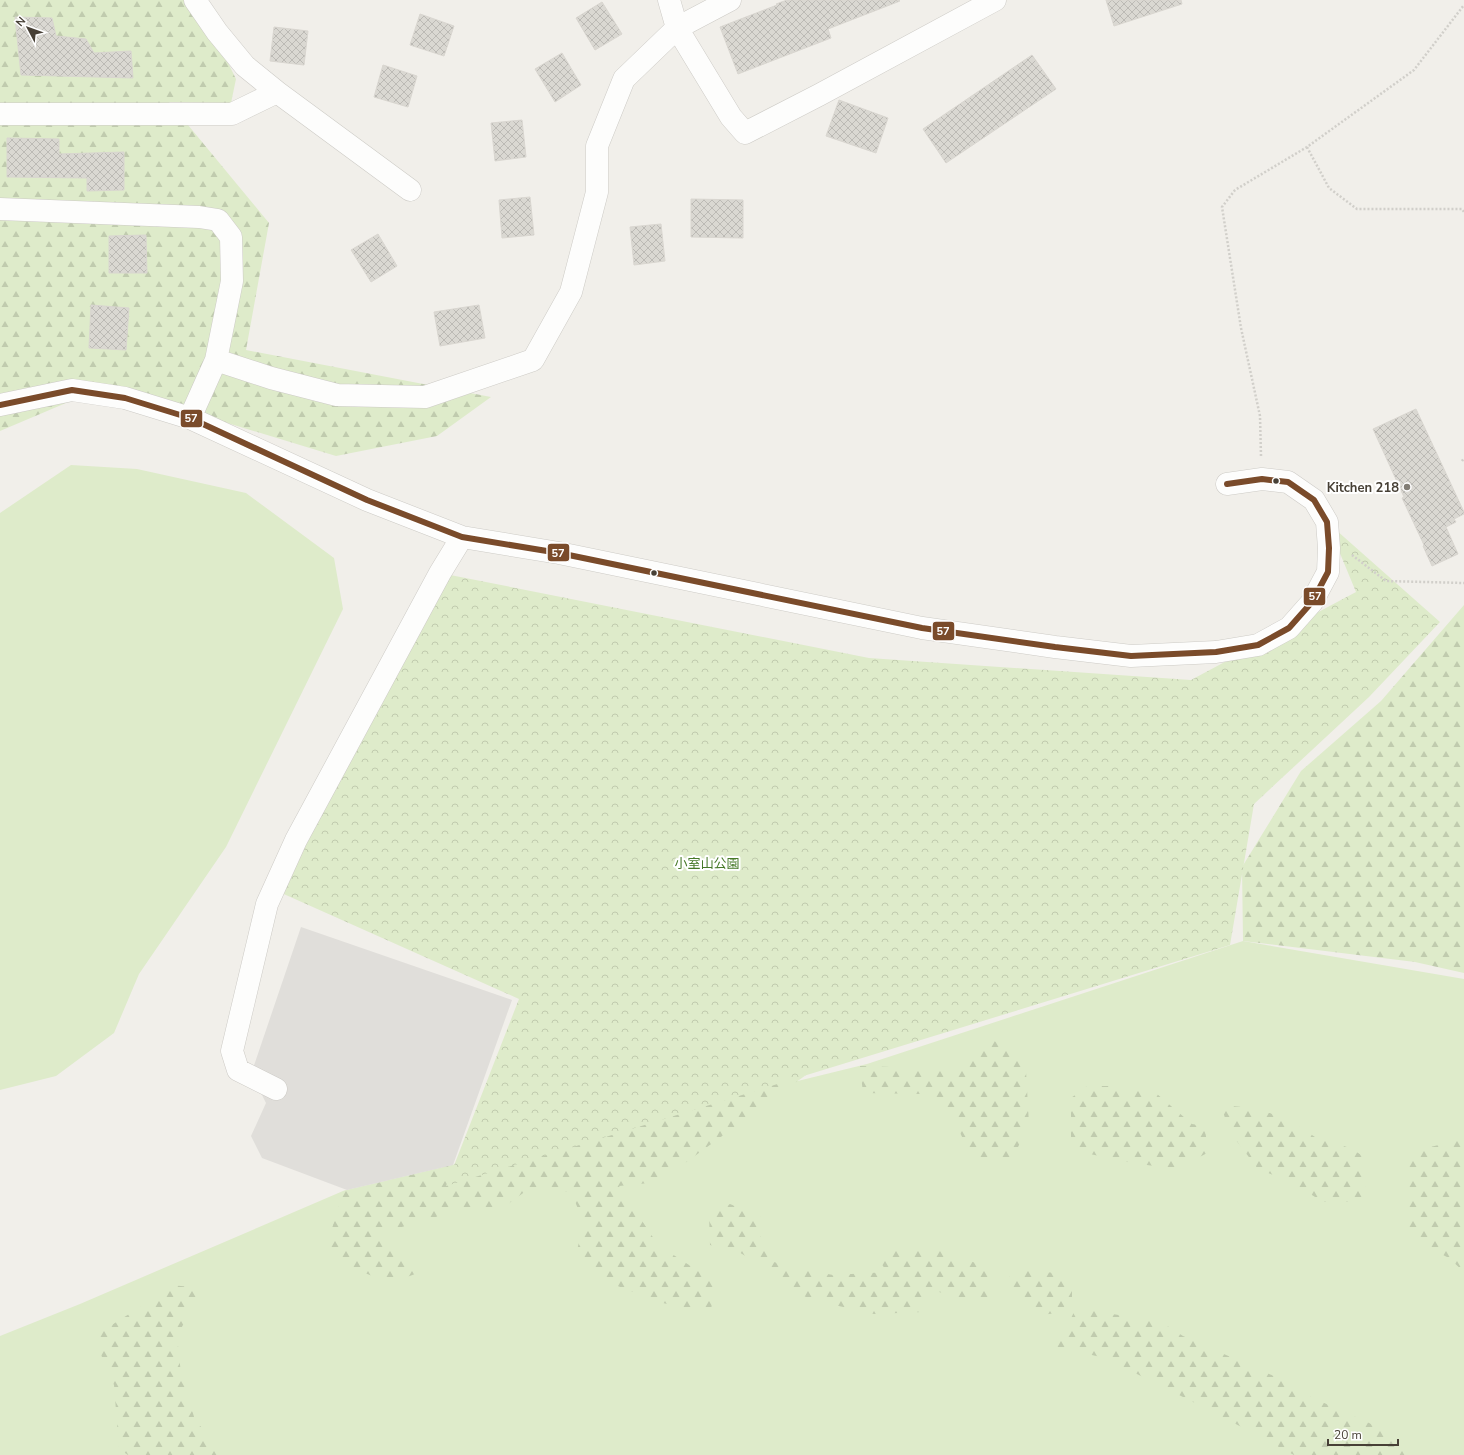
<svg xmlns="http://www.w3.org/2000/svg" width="1464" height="1455" font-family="'Nunito Sans','Noto Sans JP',sans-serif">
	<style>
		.grass { fill: #deebca }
		.forest { fill: url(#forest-firs) }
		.park { fill: url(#park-crowns) }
		.parking { fill: #e0deda }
		.building { fill: url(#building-cross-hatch); stroke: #d9d6d0 }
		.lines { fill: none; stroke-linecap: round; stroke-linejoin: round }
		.minor-casing { stroke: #cdcbc6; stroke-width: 23 }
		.path { stroke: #d1cfca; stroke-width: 2.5; stroke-dasharray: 2 2; stroke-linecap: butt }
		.minor { stroke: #fdfdfc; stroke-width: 22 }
		.bus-1-casing { stroke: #fff; stroke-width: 9 }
		.bus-1 { stroke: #7a4b2a; stroke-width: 6 }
		.bus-dot { fill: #474036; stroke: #fff; stroke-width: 1.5 }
		.poi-dot { fill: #827d75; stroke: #fff; stroke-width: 1.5 }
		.labels { text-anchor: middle; stroke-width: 4; stroke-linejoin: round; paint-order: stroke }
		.poi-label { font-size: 13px; font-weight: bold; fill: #474036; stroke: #fff; text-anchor: end }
		.park-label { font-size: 13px; fill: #467928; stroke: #fff }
		.line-badge { stroke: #fff; stroke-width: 1.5 }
		.badge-label { font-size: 11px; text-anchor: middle; font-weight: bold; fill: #fff }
	</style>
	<defs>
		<pattern id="forest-firs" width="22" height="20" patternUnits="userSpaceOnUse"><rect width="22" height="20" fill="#deebca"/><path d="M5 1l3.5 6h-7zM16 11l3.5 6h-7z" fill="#c0cbae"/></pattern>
		<pattern id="park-crowns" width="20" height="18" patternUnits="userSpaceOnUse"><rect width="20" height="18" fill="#deebca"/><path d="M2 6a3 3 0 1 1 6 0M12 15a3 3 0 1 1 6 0" fill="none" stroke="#c0cbae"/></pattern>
		<pattern id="building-cross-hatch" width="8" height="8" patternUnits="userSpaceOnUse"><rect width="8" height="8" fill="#dad8d2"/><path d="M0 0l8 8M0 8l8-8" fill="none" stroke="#bcbab5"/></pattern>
	</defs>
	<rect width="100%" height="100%" fill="#f1efea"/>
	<path class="grass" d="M 71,465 L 137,469 L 246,493 L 334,558 L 343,609 L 226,847 L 139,974 L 114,1033 L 56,1076 L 0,1090 L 0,513 Z
		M 1243,941 L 1464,979 L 1464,1455 L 0,1455 L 0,1336 L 80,1304 L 343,1191 L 476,1160 L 867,1064 Z"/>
	<path class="forest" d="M 0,0 L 197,0 L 236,79 L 231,103 L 169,102 L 269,223 L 246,350 L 491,397 L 437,436 L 336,456 L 106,386 L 0,431 Z
		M 1464,605 L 1464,973 L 1415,962 L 1243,941 L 1242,867 L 1301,771 L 1381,701 Z
		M 993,1040 L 1013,1052 L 1026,1071 L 1029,1125 L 1011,1161 L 978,1161 L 964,1141 L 954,1120 L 922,1094 L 863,1093 L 860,1066 L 956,1069 Z
		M 806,1075 L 659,1182 L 619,1186 L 658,1245 L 717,1283 L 710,1313 L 658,1302 L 600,1279 L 576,1254 L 584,1223 L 571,1192 L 530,1188 L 497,1212 L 459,1210 L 375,1235 L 423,1271 L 391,1283 L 341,1264 L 326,1249 L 343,1191 L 585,1133 Z
		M 1087,1086 L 1117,1086 L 1157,1094 L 1192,1124 L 1204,1126 L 1209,1152 L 1177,1169 L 1132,1163 L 1090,1154 L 1071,1143 L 1071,1098 Z
		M 1221,1105 L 1253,1108 L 1286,1118 L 1315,1137 L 1350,1148 L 1363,1156 L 1367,1181 L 1360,1202 L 1323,1202 L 1293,1183 L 1258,1169 L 1229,1131 Z
		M 1464,1139 L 1464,1272 L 1449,1258 L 1407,1237 L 1409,1152 Z
		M 730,1204 L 761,1217 L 761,1242 L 770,1261 L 801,1269 L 833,1275 L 888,1272 L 886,1270 L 877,1258 L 892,1246 L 938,1250 L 960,1259 L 977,1263 L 985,1270 L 991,1280 L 988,1298 L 964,1300 L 936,1291 L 911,1281 L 924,1291 L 923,1312 L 874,1314 L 830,1304 L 803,1296 L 775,1273 L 737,1251 L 710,1245 L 709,1214 Z
		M 1018,1268 L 1054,1273 L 1066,1277 L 1072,1288 L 1072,1300 L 1057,1313 L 1041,1315 L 1025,1307 L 1015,1296 L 1008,1278 Z
		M 170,1285 L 203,1288 L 177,1336 L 181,1374 L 195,1420 L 221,1450 L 222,1455 L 128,1455 L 119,1449 L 114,1385 L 99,1350 L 99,1333 L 145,1304 Z
		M 1076,1308 L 1161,1322 L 1183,1336 L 1276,1377 L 1313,1398 L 1378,1427 L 1415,1455 L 1294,1455 L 1217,1414 L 1105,1358 L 1057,1347 Z"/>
	<path class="park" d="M 1327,522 L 1440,622 L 1369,697 L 1254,804 L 1230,945 L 446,1186 L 519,999 L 268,887 L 440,573 L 869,658 L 1191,680 L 1356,592 Z"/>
	<path class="parking" d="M 301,927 L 512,1000 L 453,1165 L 347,1190 L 262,1158 L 251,1136 L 266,1103 L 260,1091 L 247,1086 Z"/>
	<path class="building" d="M 787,0 L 899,0 L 900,1 L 828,29 L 831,38 L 738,74 L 720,27 L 777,5 L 776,4 Z
		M 1106,0 L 1181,0 L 1182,4 L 1114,26 Z
		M 602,2 L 622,34 L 595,50 L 576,18 Z
		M 420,14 L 454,26 L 444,56 L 410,45 Z
		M 15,17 L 52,18 L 56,36 L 86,39 L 94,53 L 131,51 L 133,78 L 21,75 Z
		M 274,27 L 308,31 L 304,65 L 270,61 Z
		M 562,53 L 581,85 L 555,102 L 535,69 Z
		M 1032,55 L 1056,89 L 946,163 L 923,129 Z
		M 383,65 L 417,76 L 408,107 L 374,97 Z
		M 839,100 L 888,118 L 876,153 L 826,136 Z
		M 522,120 L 526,157 L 495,161 L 491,123 Z
		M 7,138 L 59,139 L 59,154 L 124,152 L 124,190 L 87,191 L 87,178 L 7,177 Z
		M 530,197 L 534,235 L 502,238 L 499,200 Z
		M 691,199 L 743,200 L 743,238 L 691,237 Z
		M 661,224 L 665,261 L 634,265 L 630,227 Z
		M 378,234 L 397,266 L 371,282 L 351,250 Z
		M 146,235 L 147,273 L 109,273 L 109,236 Z
		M 91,305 L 129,308 L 126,350 L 89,348 Z
		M 479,305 L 485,338 L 440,346 L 434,312 Z
		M 1416,409 L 1464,512 L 1464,514 L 1454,519 L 1456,522 L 1446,527 L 1458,554 L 1432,566 L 1423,546 L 1424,545 L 1402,498 L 1404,497 L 1373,429 Z"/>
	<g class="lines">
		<g class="minor-casing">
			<path id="minor" d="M 195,0 L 217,32 L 245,66 L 277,92 L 410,190
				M 669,0 L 677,28 L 731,117 L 745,133 L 819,95 L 995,0
				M 0,114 L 232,114 L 277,92
				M 0,209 L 199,217 L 218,220 L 231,237 L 232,281 L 216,360 L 190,418
				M 216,360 L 271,378 L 337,395 L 425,397 L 533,360 L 571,292 L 597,192 L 597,146 L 624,79 L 677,28 L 730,0
				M 0,405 L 72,390 L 125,398 L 190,418 L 367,500 L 462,537 L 559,553 L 922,628 L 1055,647 L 1131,656 L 1216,652 L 1258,645 L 1289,628 L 1312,602 L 1328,572 L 1329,548 L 1327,522 L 1314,500 L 1288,482 L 1262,479 L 1227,484
				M 276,1089 L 238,1070 L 232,1051 L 267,904 L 296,840 L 440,573 L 462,537"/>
		</g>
		<path class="path" d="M 1307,147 L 1329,188 L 1357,209 L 1462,209 L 1464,212
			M 1261,456 L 1260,416 L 1241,328 L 1222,207 L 1235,190 L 1307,147 L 1414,70 L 1464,5
			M 1462,461 L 1464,458
			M 1352,555 L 1386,581 L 1464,583"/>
		<use href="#minor" class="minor"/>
		<g class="bus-1-casing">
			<path id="bus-1" d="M 0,405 L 72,390 L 125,398 L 190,418 L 367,500 L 462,537 L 559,553 L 922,628 L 1055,647 L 1131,656 L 1216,652 L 1258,645 L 1289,628 L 1312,602 L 1328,572 L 1329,548 L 1327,522 L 1314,500 L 1288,482 L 1262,479 L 1227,484"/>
		</g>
		<use href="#bus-1" class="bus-1"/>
	</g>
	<g class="bus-dot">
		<circle cx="1276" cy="481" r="3.5"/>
		<circle cx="654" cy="573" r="3.5"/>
	</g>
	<circle class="poi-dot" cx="1407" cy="487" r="4"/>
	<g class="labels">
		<g class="poi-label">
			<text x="1399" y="492">Kitchen 218</text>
		</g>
		<g class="park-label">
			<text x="707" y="868">小室山公園</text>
		</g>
	</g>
	<g class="line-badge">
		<rect x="180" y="409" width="23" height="19" rx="4" fill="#7a4b2a"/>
		<rect x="547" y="543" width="23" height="19" rx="4" fill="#7a4b2a"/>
		<rect x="1303" y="587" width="23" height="19" rx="4" fill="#7a4b2a"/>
		<rect x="932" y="621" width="23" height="20" rx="4" fill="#7a4b2a"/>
	</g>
	<g class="badge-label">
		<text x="191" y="422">57</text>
		<text x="558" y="557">57</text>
		<text x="1315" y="600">57</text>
		<text x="943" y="635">57</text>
	</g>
	<g transform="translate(28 28) rotate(311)" stroke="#ffffff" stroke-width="3" paint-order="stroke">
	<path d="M0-3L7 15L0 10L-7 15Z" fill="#474036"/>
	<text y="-6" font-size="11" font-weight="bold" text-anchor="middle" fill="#474036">N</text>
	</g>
	<path d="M1328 1439v6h70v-6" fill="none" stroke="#474036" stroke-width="2"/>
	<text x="1334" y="1439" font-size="12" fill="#474036" stroke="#ffffff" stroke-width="3" paint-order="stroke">20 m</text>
</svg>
